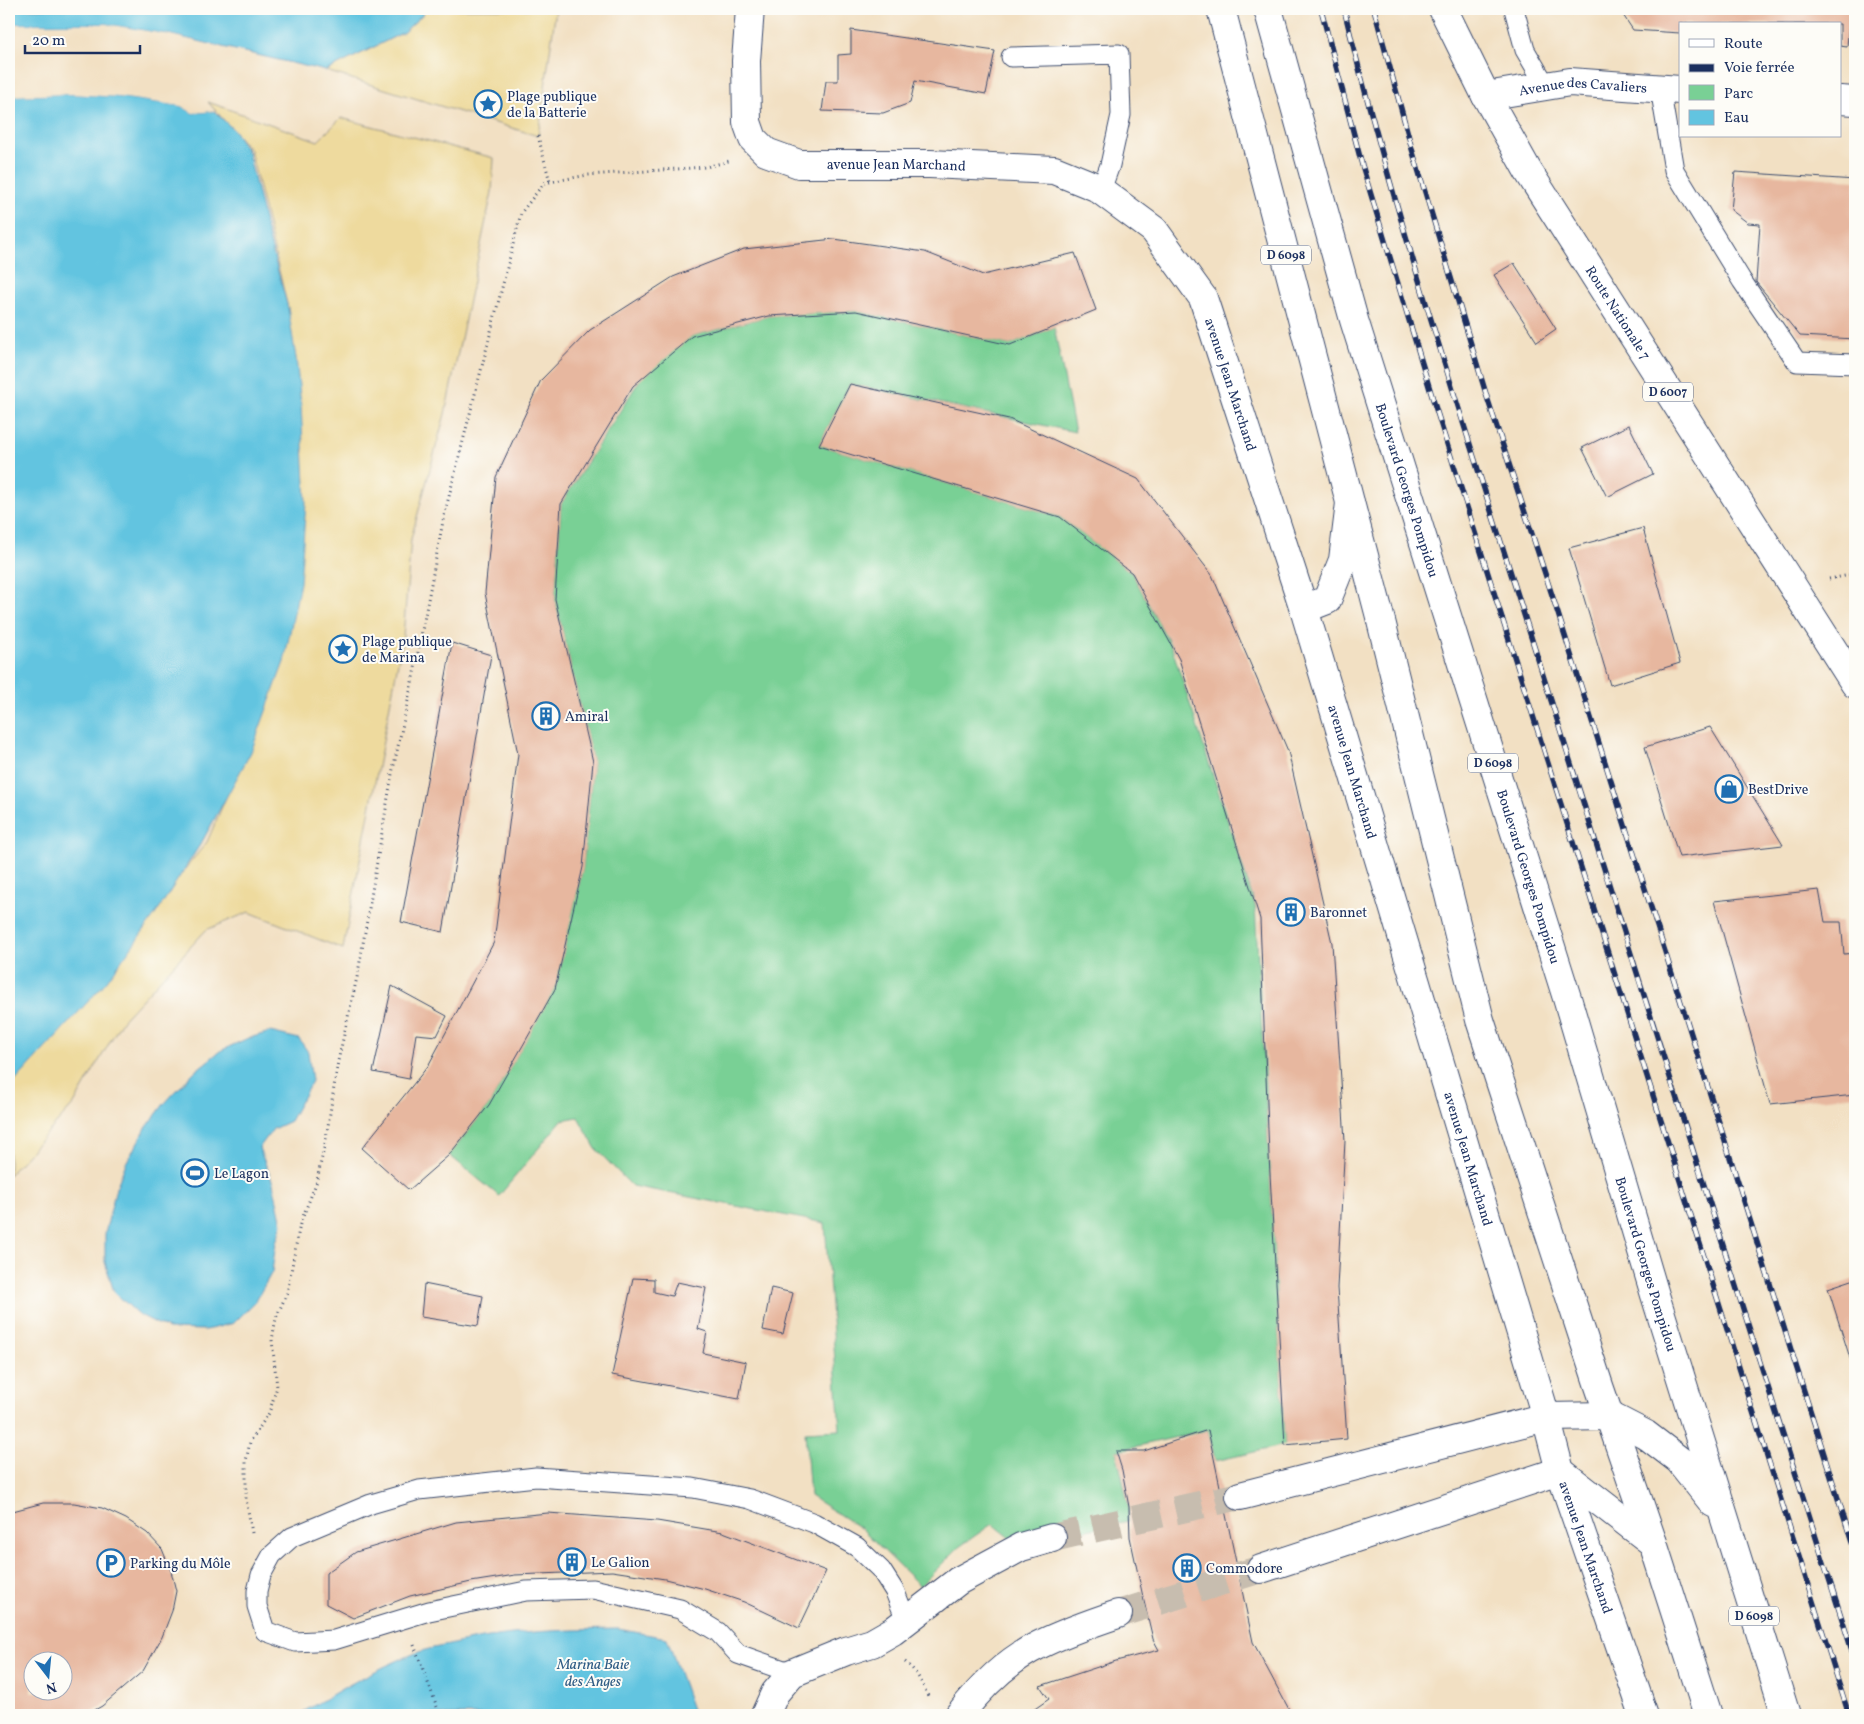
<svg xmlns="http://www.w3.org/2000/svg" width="1864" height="1724" font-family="Vollkorn,serif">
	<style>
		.green { fill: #79d095; stroke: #4a807a }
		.sand { fill: #eeda9e; stroke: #84847e }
		.water { fill: #62c4e0; stroke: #3e7a9f }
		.pier { fill: #f2e0c3 }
		.building { fill: #e7b79f; fill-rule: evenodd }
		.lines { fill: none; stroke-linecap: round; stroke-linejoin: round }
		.minor-tunnel { stroke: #c7bdaf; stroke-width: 28; stroke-dasharray: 28 14; stroke-linecap: butt }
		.service-casing { stroke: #3b4a6d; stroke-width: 21 }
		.minor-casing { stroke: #3b4a6d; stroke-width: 30 }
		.primary-casing { stroke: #3b4a6d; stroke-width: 30 }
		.path { stroke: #3b4a6d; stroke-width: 3; stroke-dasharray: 1 4; stroke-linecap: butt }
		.service { stroke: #fff; stroke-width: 19 }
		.minor { stroke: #fff; stroke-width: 28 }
		.primary { stroke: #fff; stroke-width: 28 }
		.rail-casing { stroke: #1b2f5e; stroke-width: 5.5 }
		.rail { stroke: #fdfcf7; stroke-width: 4; stroke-dasharray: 11; stroke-linecap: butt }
		.labels { text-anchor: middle; stroke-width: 4; stroke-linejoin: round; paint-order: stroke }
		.shield { fill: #fdfcf7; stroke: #5f6c8c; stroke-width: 1 }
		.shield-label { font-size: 12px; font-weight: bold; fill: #1b2f5e }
		.street-label { font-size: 14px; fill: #1b2f5e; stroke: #fdfcf7 }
		.poi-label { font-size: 14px; fill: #1b2f5e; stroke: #fdfcf7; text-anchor: start }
		.water-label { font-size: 15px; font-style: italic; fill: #305c85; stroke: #fdfcf7 }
	</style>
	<rect width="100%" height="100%" fill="#fdfcf7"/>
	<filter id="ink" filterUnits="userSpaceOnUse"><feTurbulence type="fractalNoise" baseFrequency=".02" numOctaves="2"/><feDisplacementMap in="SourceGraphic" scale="10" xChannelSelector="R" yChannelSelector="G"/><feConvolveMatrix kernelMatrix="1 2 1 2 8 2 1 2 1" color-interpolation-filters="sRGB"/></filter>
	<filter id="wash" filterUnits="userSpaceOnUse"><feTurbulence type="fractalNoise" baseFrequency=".0096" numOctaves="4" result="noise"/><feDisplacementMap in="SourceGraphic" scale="20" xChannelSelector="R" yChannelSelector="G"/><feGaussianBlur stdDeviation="1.12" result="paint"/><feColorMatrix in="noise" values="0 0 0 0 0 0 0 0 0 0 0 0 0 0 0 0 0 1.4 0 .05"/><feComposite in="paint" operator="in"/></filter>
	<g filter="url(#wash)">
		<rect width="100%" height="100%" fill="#f2e0c3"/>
		<path class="green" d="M 856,311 L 1010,345 L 1054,327 L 1075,432 L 850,384 L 819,445 L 1060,517 L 1132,573 L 1172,648 L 1255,905 L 1285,1445 L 1215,1461 L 1208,1430 L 1116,1451 L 1129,1507 L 1128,1521 L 1052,1538 L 1021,1547 L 992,1524 L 959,1547 L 920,1586 L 862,1529 L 810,1496 L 805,1432 L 840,1430 L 825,1223 L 632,1186 L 596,1149 L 578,1117 L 562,1120 L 499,1196 L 449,1155 L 489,1105 L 555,988 L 583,867 L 593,762 L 555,599 L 561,504 L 641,378 L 692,336 L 769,316 Z"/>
		<path class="sand" d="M 428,9 L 556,9 L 538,136 L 326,71 L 404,32 Z
			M 208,102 L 318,141 L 341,118 L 494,158 L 492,192 L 445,414 L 411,539 L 403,637 L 343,949 L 249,912 L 206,930 L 122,1021 L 74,1104 L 9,1175 L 9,1085 L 207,842 L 284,662 L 288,308 L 250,150 Z"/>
		<path class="water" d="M 9,9 L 428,9 L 404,32 L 326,71 L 171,35 L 106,24 L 9,24 Z
			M 71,94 L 119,97 L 181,106 L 193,113 L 214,111 L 234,130 L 248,152 L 267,231 L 288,308 L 296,358 L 301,405 L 306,503 L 300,583 L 284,662 L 251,752 L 203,840 L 155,915 L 106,982 L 9,1088 L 9,96 Z
			M 270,1032 L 299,1039 L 308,1052 L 312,1081 L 290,1121 L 273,1129 L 259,1148 L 273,1183 L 282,1224 L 276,1242 L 272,1272 L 255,1302 L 234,1323 L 206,1330 L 168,1329 L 138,1314 L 114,1292 L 105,1262 L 105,1234 L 116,1188 L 126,1163 L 144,1131 L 164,1104 L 194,1072 L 220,1051 L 246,1039 Z
			M 618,1629 L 667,1638 L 694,1715 L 298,1715 C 336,1692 374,1669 416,1653 C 426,1649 438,1647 449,1645 C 505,1631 561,1630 618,1629 Z"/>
		<path class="pier" d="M 9,24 L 106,24 L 170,35 L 220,47 L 219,49 L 170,37 L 106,26 L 9,26 Z
			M 71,91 L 119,95 L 182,103 L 194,111 L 213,109 L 214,111 L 193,113 L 181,106 L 119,97 L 71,94 L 9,96 L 9,93 Z"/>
		<g id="blocks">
			<path class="building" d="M 1619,9 L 1850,9 L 1847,47 L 1840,46 L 1840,24 L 1680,24 L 1680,33 L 1633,30 Z
				M 851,30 L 995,51 L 986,94 L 915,81 L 910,103 L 883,113 L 822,111 L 826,81 L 838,81 L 838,55 L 851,54 Z
				M 1735,172 L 1855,180 L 1855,339 L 1800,336 L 1756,282 L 1760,224 L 1748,223 L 1731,210 Z
				M 834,239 L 925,252 L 983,275 L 1075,253 L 1096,310 L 1010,345 L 856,311 L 769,316 L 692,336 L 633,386 L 561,504 L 555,599 L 593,762 L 583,867 L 555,989 L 489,1105 L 449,1155 L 409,1190 L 362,1148 L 428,1066 L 494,942 L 518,754 L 485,593 L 496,477 L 541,380 L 590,330 L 673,277 L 744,249 Z
				M 1514,263 L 1556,329 L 1537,342 L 1494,275 Z
				M 850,384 L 1009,419 L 1138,479 L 1212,575 L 1288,751 L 1332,943 L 1345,1141 L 1337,1288 L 1347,1439 L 1285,1445 L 1269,1156 L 1260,919 L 1179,659 L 1132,573 L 1060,517 L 819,445 Z
				M 1629,425 L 1653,474 L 1607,497 L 1582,448 Z
				M 1643,528 L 1680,663 L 1610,685 L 1569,548 Z
				M 452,643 L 491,655 L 443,932 L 401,922 Z
				M 1710,727 L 1783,845 L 1679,857 L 1645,747 Z
				M 1819,890 L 1825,922 L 1841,922 L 1844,954 L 1855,953 L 1855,1095 L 1770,1104 L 1714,901 Z
				M 392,986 L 447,1016 L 437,1036 L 416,1034 L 409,1079 L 373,1072 Z
				M 633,1278 L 654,1279 L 654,1292 L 672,1296 L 677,1282 L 706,1288 L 698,1329 L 707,1332 L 703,1353 L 746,1362 L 739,1399 L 612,1375 Z
				M 1855,1279 L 1855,1374 L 1828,1288 Z
				M 424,1284 L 483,1296 L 478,1326 L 421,1317 Z
				M 771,1288 L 793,1293 L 783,1334 L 763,1330 Z
				M 1208,1430 L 1253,1642 L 1292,1715 L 1026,1715 L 1049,1699 L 1040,1686 L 1116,1661 L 1159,1650 L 1153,1639 L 1143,1597 L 1130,1537 L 1129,1507 L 1122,1470 L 1116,1451 L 1144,1451 Z
				M 43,1503 L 74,1503 L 102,1508 L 126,1519 L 147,1533 L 162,1549 L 171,1571 L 176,1591 L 172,1611 L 162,1637 L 143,1671 L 102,1706 L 86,1715 L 9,1715 L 9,1512 ZM 32,1662 L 62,1662 L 62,1692 L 32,1692 Z
				M 548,1513 L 657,1521 L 723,1532 L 826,1571 L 799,1628 L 744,1602 L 705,1589 L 665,1579 L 612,1571 L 515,1575 L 471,1582 L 410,1596 L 353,1618 L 326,1604 L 326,1573 L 356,1552 L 456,1522 Z"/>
		</g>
	</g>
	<g filter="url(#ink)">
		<use href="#blocks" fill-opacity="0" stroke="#3b4a6d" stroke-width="1"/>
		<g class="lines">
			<path class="minor-tunnel" d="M 1052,1538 L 1240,1496
				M 1118,1614 L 1261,1569"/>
			<g class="service-casing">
				<path id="service" d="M 1514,9 L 1525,50 L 1546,86
					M 1011,57 L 1119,54 L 1121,115 L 1110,165 L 1101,190
					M 1660,88 L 1674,170 L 1742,281 L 1797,362 L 1855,364
					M 792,1673 L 738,1654 L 718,1632 L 680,1609 L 593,1589 L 526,1591 L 429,1611 L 334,1640 L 295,1642 L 265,1631 L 257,1606 L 257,1591 L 261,1575 L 272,1555 L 292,1537 L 371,1504 L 419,1490 L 536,1477 L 693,1488 L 750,1499 L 814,1523 L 857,1547 L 881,1570 L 895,1592 L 906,1620"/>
			</g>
			<g class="minor-casing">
				<g id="minor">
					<path id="s1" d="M 750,9 L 746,61 L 747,122 L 753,139 L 766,152 L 799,164 L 930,164 L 1054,170 L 1096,187 L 1154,230 L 1203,298 L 1304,609 L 1546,1417 L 1560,1471 L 1644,1715"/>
					<path id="s2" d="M 1486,96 L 1570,82 L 1680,90"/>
					<path d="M 1840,100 L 1855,101"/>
					<path d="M 1304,609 L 1327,600 L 1343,560 L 1350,503"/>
					<path d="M 1560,1471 L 1653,1543"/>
					<path d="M 1240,1496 L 1546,1417 L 1610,1416"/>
					<path d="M 1261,1569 L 1560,1471"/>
					<path d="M 765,1715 L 775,1693 L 792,1673 L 846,1651 L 872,1643 L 893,1631 L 958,1581 L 1021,1547 L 1052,1538"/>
					<path d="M 959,1715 C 980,1688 1008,1660 1039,1645 C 1065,1632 1091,1623 1118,1614"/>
				</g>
			</g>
			<g class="primary-casing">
				<g id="primary">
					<path d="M 1221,9 L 1379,613 L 1480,1020 L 1599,1386 L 1653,1543 L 1708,1715"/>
					<path id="s3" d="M 1268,9 L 1354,320 L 1567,998 L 1655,1295 L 1786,1715"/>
					<path id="s4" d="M 1443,9 L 1486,96 L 1528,171 L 1855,684"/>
					<path d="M 1610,1416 L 1645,1434 L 1679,1460 L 1713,1503"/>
				</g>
			</g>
			<path class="path" d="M 538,136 L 550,182
				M 1829,579 L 1855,574
				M 252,1533 L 246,1499 L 246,1461 L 250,1442 L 269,1413 L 277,1387 L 272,1340 L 276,1318 L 287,1293 L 300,1224 L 317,1181 L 320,1166 L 326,1139 L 338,1061 L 358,973 L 392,774 L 414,673 L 444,516 L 521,213 L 544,183 L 588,175 L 706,167 L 729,161
				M 414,1645 L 440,1715
				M 905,1662 C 917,1671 923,1685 929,1698"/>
			<use href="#service" class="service"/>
			<use href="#minor" class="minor"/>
			<use href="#primary" class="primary"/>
			<g class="rail-casing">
				<path id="rail" d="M 1321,9 L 1362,165 L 1435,406 L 1849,1715
					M 1344,9 C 1399,233 1474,454 1543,675 C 1646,1003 1750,1332 1855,1660
					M 1374,9 L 1412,149 L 1487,397 L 1554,601 L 1855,1552"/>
			</g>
			<use href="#rail" class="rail"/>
		</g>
	</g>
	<defs>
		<g id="sight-ring" transform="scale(1.4375)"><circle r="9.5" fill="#fdfcf7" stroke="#1f6fb2" stroke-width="1.5"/><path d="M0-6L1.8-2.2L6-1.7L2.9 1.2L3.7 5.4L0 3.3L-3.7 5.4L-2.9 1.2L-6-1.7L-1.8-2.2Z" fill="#1f6fb2"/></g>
		<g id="building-ring" transform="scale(1.4375)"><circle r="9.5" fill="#fdfcf7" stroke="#1f6fb2" stroke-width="1.5"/><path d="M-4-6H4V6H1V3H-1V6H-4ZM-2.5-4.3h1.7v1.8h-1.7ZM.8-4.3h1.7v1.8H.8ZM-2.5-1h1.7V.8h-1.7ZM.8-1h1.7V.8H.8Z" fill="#1f6fb2"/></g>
		<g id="shop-ring" transform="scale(1.4375)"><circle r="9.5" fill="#fdfcf7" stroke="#1f6fb2" stroke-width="1.5"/><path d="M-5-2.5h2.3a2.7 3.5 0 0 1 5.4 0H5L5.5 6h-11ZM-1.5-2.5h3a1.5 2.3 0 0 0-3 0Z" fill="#1f6fb2"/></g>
		<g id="stadium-ring" transform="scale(1.4375)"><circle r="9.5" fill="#fdfcf7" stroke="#1f6fb2" stroke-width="1.5"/><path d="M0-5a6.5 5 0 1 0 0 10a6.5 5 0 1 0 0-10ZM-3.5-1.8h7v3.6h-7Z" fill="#1f6fb2"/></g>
		<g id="parking-ring" transform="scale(1.4375)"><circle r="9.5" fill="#fdfcf7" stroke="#1f6fb2" stroke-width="1.5"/><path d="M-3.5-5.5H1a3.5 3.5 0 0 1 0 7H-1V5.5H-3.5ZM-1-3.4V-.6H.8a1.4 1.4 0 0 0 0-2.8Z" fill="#1f6fb2"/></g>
	</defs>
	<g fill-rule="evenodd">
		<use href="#sight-ring" x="488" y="104"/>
		<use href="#sight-ring" x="343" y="649"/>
		<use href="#building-ring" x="546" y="716"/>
		<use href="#shop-ring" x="1729" y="789"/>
		<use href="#building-ring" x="1291" y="912"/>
		<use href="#stadium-ring" x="195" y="1173"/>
		<use href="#building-ring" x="572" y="1562"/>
		<use href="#parking-ring" x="111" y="1563"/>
		<use href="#building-ring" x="1187" y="1568"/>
	</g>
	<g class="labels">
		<g class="shield">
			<rect x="1261" y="245.5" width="50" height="19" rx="4"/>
			<rect x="1643" y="382.5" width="50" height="19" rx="4"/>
			<rect x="1468" y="753.5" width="50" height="19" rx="4"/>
			<rect x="1729" y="1606.5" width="50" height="19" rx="4"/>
		</g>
		<g class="shield-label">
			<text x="1286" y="259">D 6098</text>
			<text x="1668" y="396">D 6007</text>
			<text x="1493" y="767">D 6098</text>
			<text x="1754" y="1620">D 6098</text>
		</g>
		<g class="street-label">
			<text dy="5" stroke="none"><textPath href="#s2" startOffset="98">Avenue des Cavaliers</textPath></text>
			<text dy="5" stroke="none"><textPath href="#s1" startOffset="282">avenue Jean Marchand</textPath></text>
			<text dy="5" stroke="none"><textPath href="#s4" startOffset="351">Route Nationale 7</textPath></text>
			<text dy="5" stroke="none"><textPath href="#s1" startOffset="732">avenue Jean Marchand</textPath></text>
			<text dy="5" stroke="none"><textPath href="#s3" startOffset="501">Boulevard Georges Pompidou</textPath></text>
			<text dy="5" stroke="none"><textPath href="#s1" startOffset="1138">avenue Jean Marchand</textPath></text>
			<text dy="5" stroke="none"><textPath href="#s3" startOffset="906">Boulevard Georges Pompidou</textPath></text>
			<text dy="5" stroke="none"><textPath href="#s1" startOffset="1542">avenue Jean Marchand</textPath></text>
			<text dy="5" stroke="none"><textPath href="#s3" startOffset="1311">Boulevard Georges Pompidou</textPath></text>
			<text dy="5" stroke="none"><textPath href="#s1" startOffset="1948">avenue Jean Marchand</textPath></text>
		</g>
		<g class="poi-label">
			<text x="507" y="101">Plage publique<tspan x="507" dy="16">de la Batterie</tspan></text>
			<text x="362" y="646">Plage publique<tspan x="362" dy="16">de Marina</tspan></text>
			<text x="565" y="721">Amiral</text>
			<text x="1748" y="794">BestDrive</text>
			<text x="1310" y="917">Baronnet</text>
			<text x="214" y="1178">Le Lagon</text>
			<text x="591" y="1567">Le Galion</text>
			<text x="130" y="1568">Parking du Môle</text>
			<text x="1206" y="1573">Commodore</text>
		</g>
		<g class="water-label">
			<text x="593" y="1669">Marina Baie<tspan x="593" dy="17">des Anges</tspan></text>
		</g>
	</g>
	<rect width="1864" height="1724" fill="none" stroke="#fdfcf7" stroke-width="30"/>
	<rect x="1679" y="22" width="162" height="115" fill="#fdfcf7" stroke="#a3aaba"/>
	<rect x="1689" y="39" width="25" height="8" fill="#ffffff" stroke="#a3aaba"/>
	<text x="1724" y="48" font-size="15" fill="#1b2f5e">Route</text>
	<rect x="1689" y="64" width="25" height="8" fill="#1b2f5e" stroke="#a3aaba"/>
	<text x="1724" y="72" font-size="15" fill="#1b2f5e">Voie ferrée</text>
	<rect x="1689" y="85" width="25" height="15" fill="#79d095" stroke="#a3aaba"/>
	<text x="1724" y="98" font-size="15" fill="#1b2f5e">Parc</text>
	<rect x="1689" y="110" width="25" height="15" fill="#62c4e0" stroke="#a3aaba"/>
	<text x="1724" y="122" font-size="15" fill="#1b2f5e">Eau</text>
	<g transform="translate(48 1676) rotate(164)"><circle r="24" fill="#fdfcf7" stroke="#a3aaba"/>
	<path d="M0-4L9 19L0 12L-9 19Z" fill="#1f6fb2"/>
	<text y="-8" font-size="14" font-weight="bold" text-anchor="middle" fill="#1b2f5e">N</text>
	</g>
	<path d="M25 45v8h115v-8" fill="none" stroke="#1b2f5e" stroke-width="2.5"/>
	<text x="32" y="45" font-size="15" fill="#1b2f5e" stroke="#fdfcf7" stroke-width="4" paint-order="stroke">20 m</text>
</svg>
